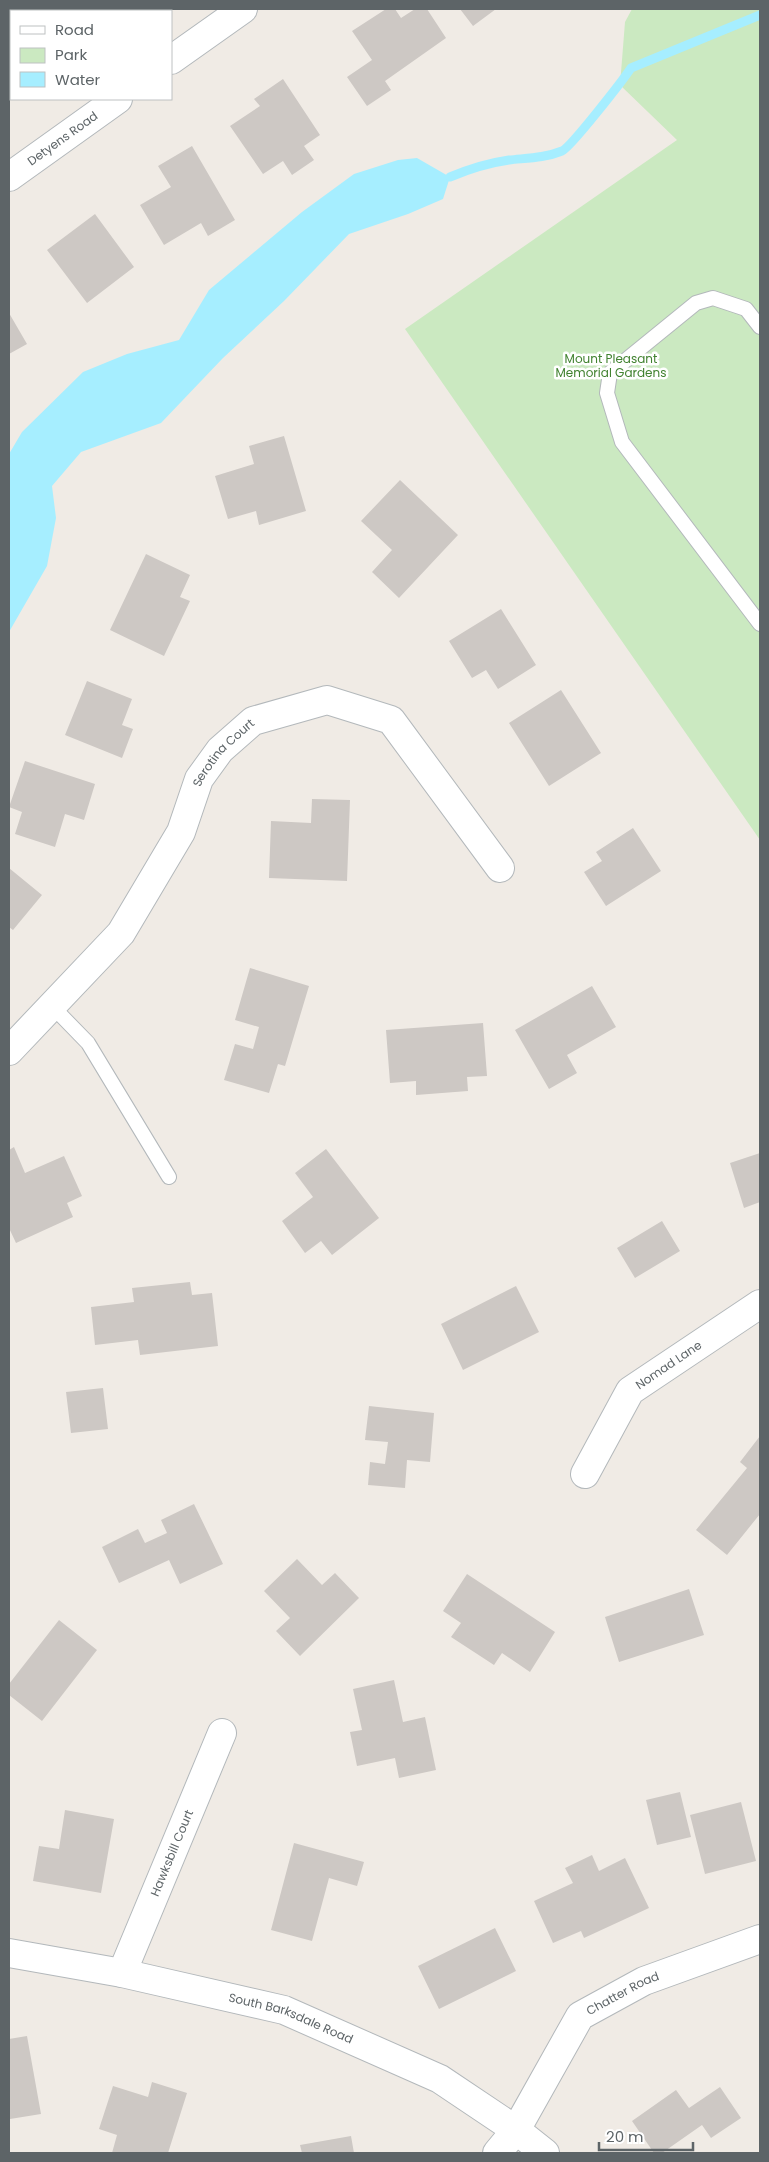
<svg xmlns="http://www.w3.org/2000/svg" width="769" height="2162" font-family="Poppins,sans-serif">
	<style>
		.green { fill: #cbe9c1 }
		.water { fill: #a6eeff }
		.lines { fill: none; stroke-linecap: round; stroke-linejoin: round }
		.stream { stroke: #a6eeff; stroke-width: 9 }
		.building { fill: #cdc8c4 }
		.service-casing { stroke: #b3b8bb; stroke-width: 16 }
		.minor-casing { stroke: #b3b8bb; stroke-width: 30 }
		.service { stroke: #fff; stroke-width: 14 }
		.minor { stroke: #fff; stroke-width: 28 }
		.labels { text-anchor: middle; stroke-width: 5; stroke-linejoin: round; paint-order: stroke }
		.street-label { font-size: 12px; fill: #5d6467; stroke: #fff }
		.park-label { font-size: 12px; fill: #418230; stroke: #fff }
	</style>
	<rect width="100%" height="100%" fill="#f0ebe5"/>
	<path class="green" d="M 632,9 L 760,9 L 760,840 L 405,329 L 677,140 L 620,85 L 625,22 Z"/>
	<path class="water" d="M 417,158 L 450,177 L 443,199 L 408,214 L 349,234 L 284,301 L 223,358 L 161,423 L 81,452 L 52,486 L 56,518 L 47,566 L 9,632 L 9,454 L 22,432 L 83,372 L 127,354 L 179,340 L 209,290 L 302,212 L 354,174 L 398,160 Z"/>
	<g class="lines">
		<path class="stream" d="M 450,177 C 469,169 488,163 509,160 C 527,158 545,158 562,151 C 571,147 623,80 631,68 L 760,15"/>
	</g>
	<path class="building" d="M 9,9 L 25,9 L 27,11 L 11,11 L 11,70 L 9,72 Z
		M 386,9 L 395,9 L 401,18 L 415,9 L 427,9 L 446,38 L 385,81 L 391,90 L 367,106 L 347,77 L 372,60 L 352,31 Z
		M 460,9 L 496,9 L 473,26 Z
		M 283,79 L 320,135 L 304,146 L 314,160 L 292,175 L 283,161 L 263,174 L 230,126 L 260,106 L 254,99 Z
		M 192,146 L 235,220 L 208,236 L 201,223 L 164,245 L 140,205 L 171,187 L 158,166 Z
		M 95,214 L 134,267 L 87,303 L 47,250 Z
		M 9,313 L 27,344 L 9,354 Z
		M 284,436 L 306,511 L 259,525 L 256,511 L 228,519 L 215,476 L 254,464 L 249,446 Z
		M 400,480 L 458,535 L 399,598 L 372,572 L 392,550 L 361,521 Z
		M 146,554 L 190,575 L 180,597 L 190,601 L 164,656 L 110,630 Z
		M 501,609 L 536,665 L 498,689 L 486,670 L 472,678 L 449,641 Z
		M 87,681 L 132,699 L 122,725 L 133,729 L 122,758 L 65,735 Z
		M 561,690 L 601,753 L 549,786 L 509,723 Z
		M 25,761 L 95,784 L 84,820 L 65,814 L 55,847 L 15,834 L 22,812 L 9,807 Z
		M 312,799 L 350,800 L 347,881 L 269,878 L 271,821 L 311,823 Z
		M 633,828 L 661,871 L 606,906 L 584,872 L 602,861 L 596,852 Z
		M 9,868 L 42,895 L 13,930 L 9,927 Z
		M 250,968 L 309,986 L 285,1066 L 278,1064 L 269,1093 L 224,1080 L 235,1044 L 253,1049 L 259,1027 L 235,1020 Z
		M 592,986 L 616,1027 L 567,1055 L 577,1073 L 549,1089 L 515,1030 Z
		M 483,1023 L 487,1076 L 467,1077 L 468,1091 L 416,1095 L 416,1081 L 390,1083 L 386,1030 Z
		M 14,1147 L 25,1173 L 64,1156 L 82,1196 L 67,1203 L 73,1217 L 16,1243 L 9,1228 L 9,1150 Z
		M 326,1149 L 379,1218 L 332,1255 L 321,1241 L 305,1253 L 282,1221 L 313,1197 L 295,1173 Z
		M 760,1153 L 760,1202 L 744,1208 L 730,1163 Z
		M 662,1221 L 680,1251 L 635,1278 L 617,1248 Z
		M 190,1282 L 192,1295 L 212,1293 L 218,1346 L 140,1355 L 138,1340 L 95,1345 L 91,1307 L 134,1302 L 132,1288 Z
		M 516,1286 L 539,1332 L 463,1370 L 441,1324 Z
		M 103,1388 L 108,1429 L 71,1433 L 66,1392 Z
		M 369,1406 L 434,1413 L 430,1462 L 407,1460 L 405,1488 L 368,1485 L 370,1462 L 385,1464 L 388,1442 L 365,1440 Z
		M 760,1436 L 760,1514 L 727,1555 L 696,1530 L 747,1468 L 740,1462 Z
		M 194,1504 L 223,1564 L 180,1584 L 169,1560 L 119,1583 L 102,1547 L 138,1529 L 145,1543 L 167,1533 L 161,1520 Z
		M 297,1559 L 322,1585 L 335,1573 L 359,1598 L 300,1656 L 276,1631 L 290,1618 L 264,1591 Z
		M 467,1574 L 555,1632 L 530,1672 L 502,1653 L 494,1665 L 451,1637 L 461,1623 L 443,1611 Z
		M 689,1589 L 704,1635 L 619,1662 L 605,1617 Z
		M 59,1620 L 97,1650 L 42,1721 L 9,1695 L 9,1684 Z
		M 394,1680 L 403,1722 L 425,1717 L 436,1770 L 399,1778 L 395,1758 L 357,1766 L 350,1732 L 362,1730 L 353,1689 Z
		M 680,1792 L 691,1837 L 657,1845 L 646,1800 Z
		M 741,1802 L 756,1861 L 705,1874 L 690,1815 Z
		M 65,1810 L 114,1819 L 101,1893 L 33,1881 L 39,1846 L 59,1849 Z
		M 294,1843 L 364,1862 L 357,1886 L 329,1878 L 312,1941 L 271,1930 Z
		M 592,1855 L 599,1871 L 625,1858 L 649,1908 L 584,1938 L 581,1931 L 553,1943 L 534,1901 L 573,1883 L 565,1868 Z
		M 495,1928 L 516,1971 L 439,2009 L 418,1966 Z
		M 27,2036 L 41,2114 L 10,2119 L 9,2039 Z
		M 152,2082 L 187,2093 L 168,2153 L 112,2153 L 117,2135 L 99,2129 L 113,2086 L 148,2097 Z
		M 720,2087 L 741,2118 L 711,2138 L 702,2125 L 662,2153 L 654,2153 L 632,2121 L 676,2090 L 689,2108 Z
		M 351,2136 L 354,2153 L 302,2153 L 300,2145 Z"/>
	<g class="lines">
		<g class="service-casing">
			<path id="service" d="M 760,327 L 746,309 L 713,298 L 696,303 L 610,373 L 607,393 L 622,442 L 760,624
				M 52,1006 L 88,1043 L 169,1177"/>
		</g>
		<g class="minor-casing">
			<g id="minor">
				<path d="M 171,60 L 243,9"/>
				<path id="s1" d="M 9,177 L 118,99"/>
				<path id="s2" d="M 9,1051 L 121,933 L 181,832 L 199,779 L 220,750 L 253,721 L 327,700 L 391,720 L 500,868"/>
				<path id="s3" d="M 585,1474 L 630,1391 L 760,1304"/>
				<path id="s4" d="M 9,1953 L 122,1973 L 284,2010 L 440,2079 L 516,2130 L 545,2153"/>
				<path id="s5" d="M 122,1973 L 222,1733"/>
				<path id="s6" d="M 497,2153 L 516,2130 L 580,2016 L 644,1981 L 760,1939"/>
			</g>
		</g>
		<use href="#service" class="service"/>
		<use href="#minor" class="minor"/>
	</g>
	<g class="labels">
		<g class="street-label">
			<text dy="4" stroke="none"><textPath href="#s1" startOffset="66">Detyens Road</textPath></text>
			<text dy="4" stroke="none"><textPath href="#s2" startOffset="372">Serotina Court</textPath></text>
			<text dy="4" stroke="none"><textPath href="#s3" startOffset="141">Nomad Lane</textPath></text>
			<text dy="4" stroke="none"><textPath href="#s5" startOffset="130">Hawksbill Court</textPath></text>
			<text dy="4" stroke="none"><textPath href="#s6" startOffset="209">Chatter Road</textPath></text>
			<text dy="4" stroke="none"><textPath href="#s4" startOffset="290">South Barksdale Road</textPath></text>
		</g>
		<g class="park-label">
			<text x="611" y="363">Mount Pleasant<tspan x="611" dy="14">Memorial Gardens</tspan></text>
		</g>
	</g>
	<rect width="769" height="2162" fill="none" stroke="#5d6467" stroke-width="20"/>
	<rect x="10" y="10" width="162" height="90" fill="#ffffff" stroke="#bec1c2"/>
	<rect x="20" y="26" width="25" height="8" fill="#ffffff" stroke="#bec1c2"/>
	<text x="55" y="35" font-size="15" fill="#5d6467">Road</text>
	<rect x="20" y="48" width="25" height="15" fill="#cbe9c1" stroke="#bec1c2"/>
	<text x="55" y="60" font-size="15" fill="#5d6467">Park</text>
	<rect x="20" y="72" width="25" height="15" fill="#a6eeff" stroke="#bec1c2"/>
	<text x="55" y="85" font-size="15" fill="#5d6467">Water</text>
	<path d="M599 2142v8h94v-8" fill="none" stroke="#5d6467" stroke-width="2.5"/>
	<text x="606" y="2142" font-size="15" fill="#5d6467" stroke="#ffffff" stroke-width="4" paint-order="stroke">20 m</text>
</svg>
